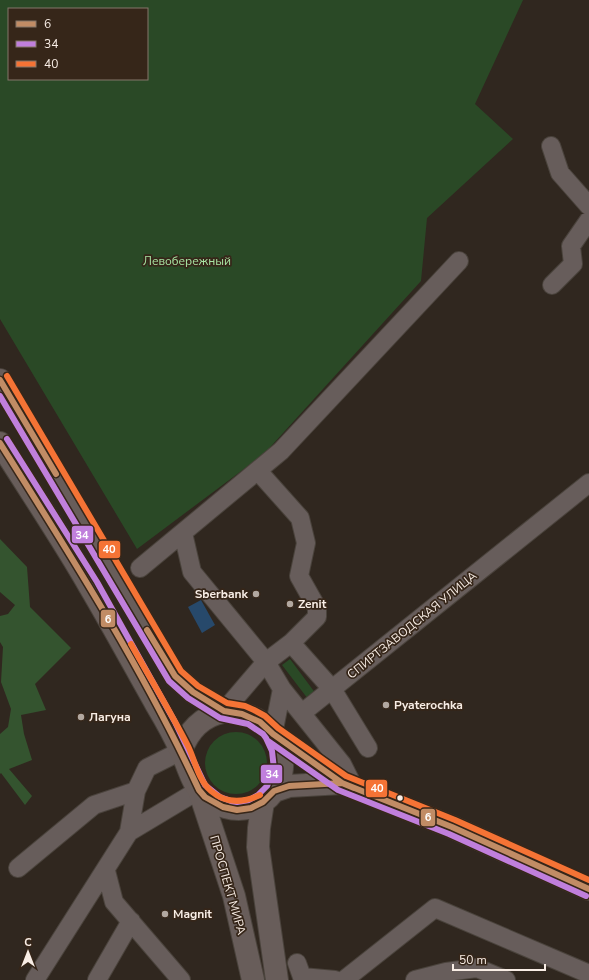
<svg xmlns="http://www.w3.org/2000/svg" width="589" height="980" font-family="'Nunito Sans',sans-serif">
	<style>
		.green { fill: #2a4926; fill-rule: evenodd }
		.forest { fill: #34542f }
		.water { fill: #27496b }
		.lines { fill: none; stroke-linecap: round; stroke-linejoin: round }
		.minor-casing { stroke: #4a433c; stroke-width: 20 }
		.major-casing { stroke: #4a433c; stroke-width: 24 }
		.minor { stroke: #675d5b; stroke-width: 18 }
		.major { stroke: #685d5a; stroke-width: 22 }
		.bus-1-casing { stroke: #362619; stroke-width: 9 }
		.bus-2-casing { stroke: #362619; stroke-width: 9 }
		.bus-3-casing { stroke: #362619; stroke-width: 9 }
		.bus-1 { stroke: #c18c65; stroke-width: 6 }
		.bus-2 { stroke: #c07fdc; stroke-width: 6 }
		.bus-3 { stroke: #f57335; stroke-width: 6 }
		.poi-dot { fill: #b2a8a0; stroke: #362619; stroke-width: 1.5 }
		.bus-dot { fill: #f8ede5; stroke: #362619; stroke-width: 1.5 }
		.labels { text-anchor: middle; stroke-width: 3.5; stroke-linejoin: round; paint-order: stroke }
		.park-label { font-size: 12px; fill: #a7e4a2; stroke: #362619 }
		.poi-label { font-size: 12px; font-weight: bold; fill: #f8ede5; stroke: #362619; text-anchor: start }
		.street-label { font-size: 12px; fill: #f8ede5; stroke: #362619 }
		.line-badge { stroke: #362619; stroke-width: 1.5 }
		.badge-label { font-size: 11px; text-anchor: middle; font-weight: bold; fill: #fff }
	</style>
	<rect width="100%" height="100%" fill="#30271f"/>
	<path class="green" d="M 0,0 L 523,0 L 475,104 L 513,139 L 427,218 L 421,281 L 264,454 L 137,549 L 0,319 ZM 9,9 L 147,9 L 147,79 L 9,79 Z
		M 290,659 L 316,694 L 308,699 L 282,665 Z
		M205 763a31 31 0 1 1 62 0a31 31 0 1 1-62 0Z"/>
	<path class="forest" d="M 0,539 L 27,567 L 30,607 L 71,648 L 35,684 L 46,710 L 21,715 L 24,734 L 32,760 L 9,769 L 32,796 L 25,805 L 1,773 L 0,774 L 0,734 L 8,727 L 11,709 L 1,682 L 3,647 L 0,642 L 0,616 L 8,614 L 15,605 L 0,592 Z"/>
	<path class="water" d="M 201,600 L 215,625 L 202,633 L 188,607 Z"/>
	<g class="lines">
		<g class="minor-casing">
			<path id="minor" d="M 551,146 L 560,173 L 589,206
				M 552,285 L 573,264 L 571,246 L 589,220
				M 258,471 L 300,518 L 306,543 L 299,576 L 317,608 L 317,617 L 291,643
				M 183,533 L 192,572 L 266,662 L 224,711
				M 140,568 L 281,451 L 459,261
				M 302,713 L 332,689 L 368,748
				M 273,734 L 282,689
				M 354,788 L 342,764 L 282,689 L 266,662 L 291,643 L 332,689 L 589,483
				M 129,832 L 199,790
				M 18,868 L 94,805 L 136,791
				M 106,871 L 114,902 L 181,980
				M 297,963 L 302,977 L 335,980
				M 35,980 L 129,832 L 136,791 L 147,768 L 181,751
				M 97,980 L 131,921
				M 344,980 L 435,908 L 589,974
				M 415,980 L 446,972 L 477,968 L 506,980"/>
		</g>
		<g class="major-casing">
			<path id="major" d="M 0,380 L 175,676 L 193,692 L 224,711
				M 0,443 C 30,491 62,538 90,587 C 113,626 134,665 156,704 C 165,719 174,735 181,751 C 188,765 192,785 204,795 C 230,819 272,812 281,775 C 287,745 269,719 239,713 C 234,712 228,710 223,712 C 202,716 188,732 181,751
				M 273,734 L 342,783 L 452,827 L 589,889
				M 199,790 L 234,896 L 253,980
				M 274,791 L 289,786 L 342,783
				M 263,802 L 259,828 L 258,847 L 277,980"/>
		</g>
		<use href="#minor" class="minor"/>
		<use href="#major" class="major"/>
		<g class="bus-1-casing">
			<path id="bus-1" d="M 0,380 L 56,474
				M 0,443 C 71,556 143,669 199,790 L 205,797 L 223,807 L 237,810 L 251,808 L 263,802 L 274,791 L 289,786 L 342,783 L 452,827 L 589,889
				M 147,630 L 175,676 L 193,692 L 224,711 L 242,714 L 260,722 L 273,734 L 342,783 L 354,788"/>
		</g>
		<g class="bus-2-casing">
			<path id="bus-2" d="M 0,396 L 169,681 L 188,698 L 220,718 L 248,724 L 263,734 L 266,738 L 272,751 L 274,769 L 267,786 L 258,795 L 249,800 L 237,802 L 231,801 L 220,797 L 205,785 L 175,722 L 97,582 L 7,439
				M 268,741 L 338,790 L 449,834 L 586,896"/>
		</g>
		<g class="bus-3-casing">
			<path id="bus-3" d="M 7,376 L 181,671 L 198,686 L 227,703 L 245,706 L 254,710 L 265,716 L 278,728 L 346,776 L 455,820 L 589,880
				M 131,644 C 150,678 170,711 188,746 C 195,760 198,780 211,791 C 226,804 243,803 260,795"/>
		</g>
		<use href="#bus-1" class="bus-1"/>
		<use href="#bus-2" class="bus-2"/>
		<use href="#bus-3" class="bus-3"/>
	</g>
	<g class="poi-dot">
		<circle cx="256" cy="594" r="4"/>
		<circle cx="290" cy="604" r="4"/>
		<circle cx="386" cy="705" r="4"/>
		<circle cx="81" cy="717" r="4"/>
		<circle cx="165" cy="914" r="4"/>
	</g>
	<circle class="bus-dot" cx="400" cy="798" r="3.5"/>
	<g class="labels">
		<g class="park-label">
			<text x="187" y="265">Левобережный</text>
		</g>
		<g class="poi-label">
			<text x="248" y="598" text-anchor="end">Sberbank</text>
			<text x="298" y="608">Zenit</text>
			<text x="394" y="709">Pyaterochka</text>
			<text x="89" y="721">Лагуна</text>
			<text x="173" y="918">Magnit</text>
		</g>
		<g class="street-label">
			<text transform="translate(412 625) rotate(-39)" y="4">СПИРТЗАВОДСКАЯ УЛИЦА</text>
			<text transform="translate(228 885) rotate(74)" y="4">ПРОСПЕКТ МИРА</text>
		</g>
	</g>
	<g class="line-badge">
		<rect x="71" y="525" width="23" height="19" rx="4" fill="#c07fdc"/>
		<rect x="98" y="540" width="23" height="19" rx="4" fill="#f57335"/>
		<rect x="100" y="609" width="16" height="19" rx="4" fill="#c18c65"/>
		<rect x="260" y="764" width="23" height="20" rx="4" fill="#c07fdc"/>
		<rect x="365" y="779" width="23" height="19" rx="4" fill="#f57335"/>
		<rect x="420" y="808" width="16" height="19" rx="4" fill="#c18c65"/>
	</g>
	<g class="badge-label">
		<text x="82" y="539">34</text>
		<text x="109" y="553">40</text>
		<text x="108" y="623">6</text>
		<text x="272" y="778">34</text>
		<text x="377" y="792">40</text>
		<text x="428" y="821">6</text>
	</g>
	<rect x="8" y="8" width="140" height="72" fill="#362619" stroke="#84766b"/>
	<rect x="16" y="21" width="20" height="6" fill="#c18c65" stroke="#84766b"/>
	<text x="44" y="28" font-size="12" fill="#f8ede5">6</text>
	<rect x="16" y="41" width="20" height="6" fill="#c07fdc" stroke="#84766b"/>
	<text x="44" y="48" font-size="12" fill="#f8ede5">34</text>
	<rect x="16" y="61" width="20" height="6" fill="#f57335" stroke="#84766b"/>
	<text x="44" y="68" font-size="12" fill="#f8ede5">40</text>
	<g transform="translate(28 952)" stroke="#362619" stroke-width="3" paint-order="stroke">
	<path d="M0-3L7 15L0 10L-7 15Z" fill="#f8ede5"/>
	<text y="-6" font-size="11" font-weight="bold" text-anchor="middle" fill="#f8ede5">С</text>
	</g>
	<path d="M453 964v6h92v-6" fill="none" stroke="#f8ede5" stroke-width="2"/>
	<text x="459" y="964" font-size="12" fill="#f8ede5" stroke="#362619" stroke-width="3" paint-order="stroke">50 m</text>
</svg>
